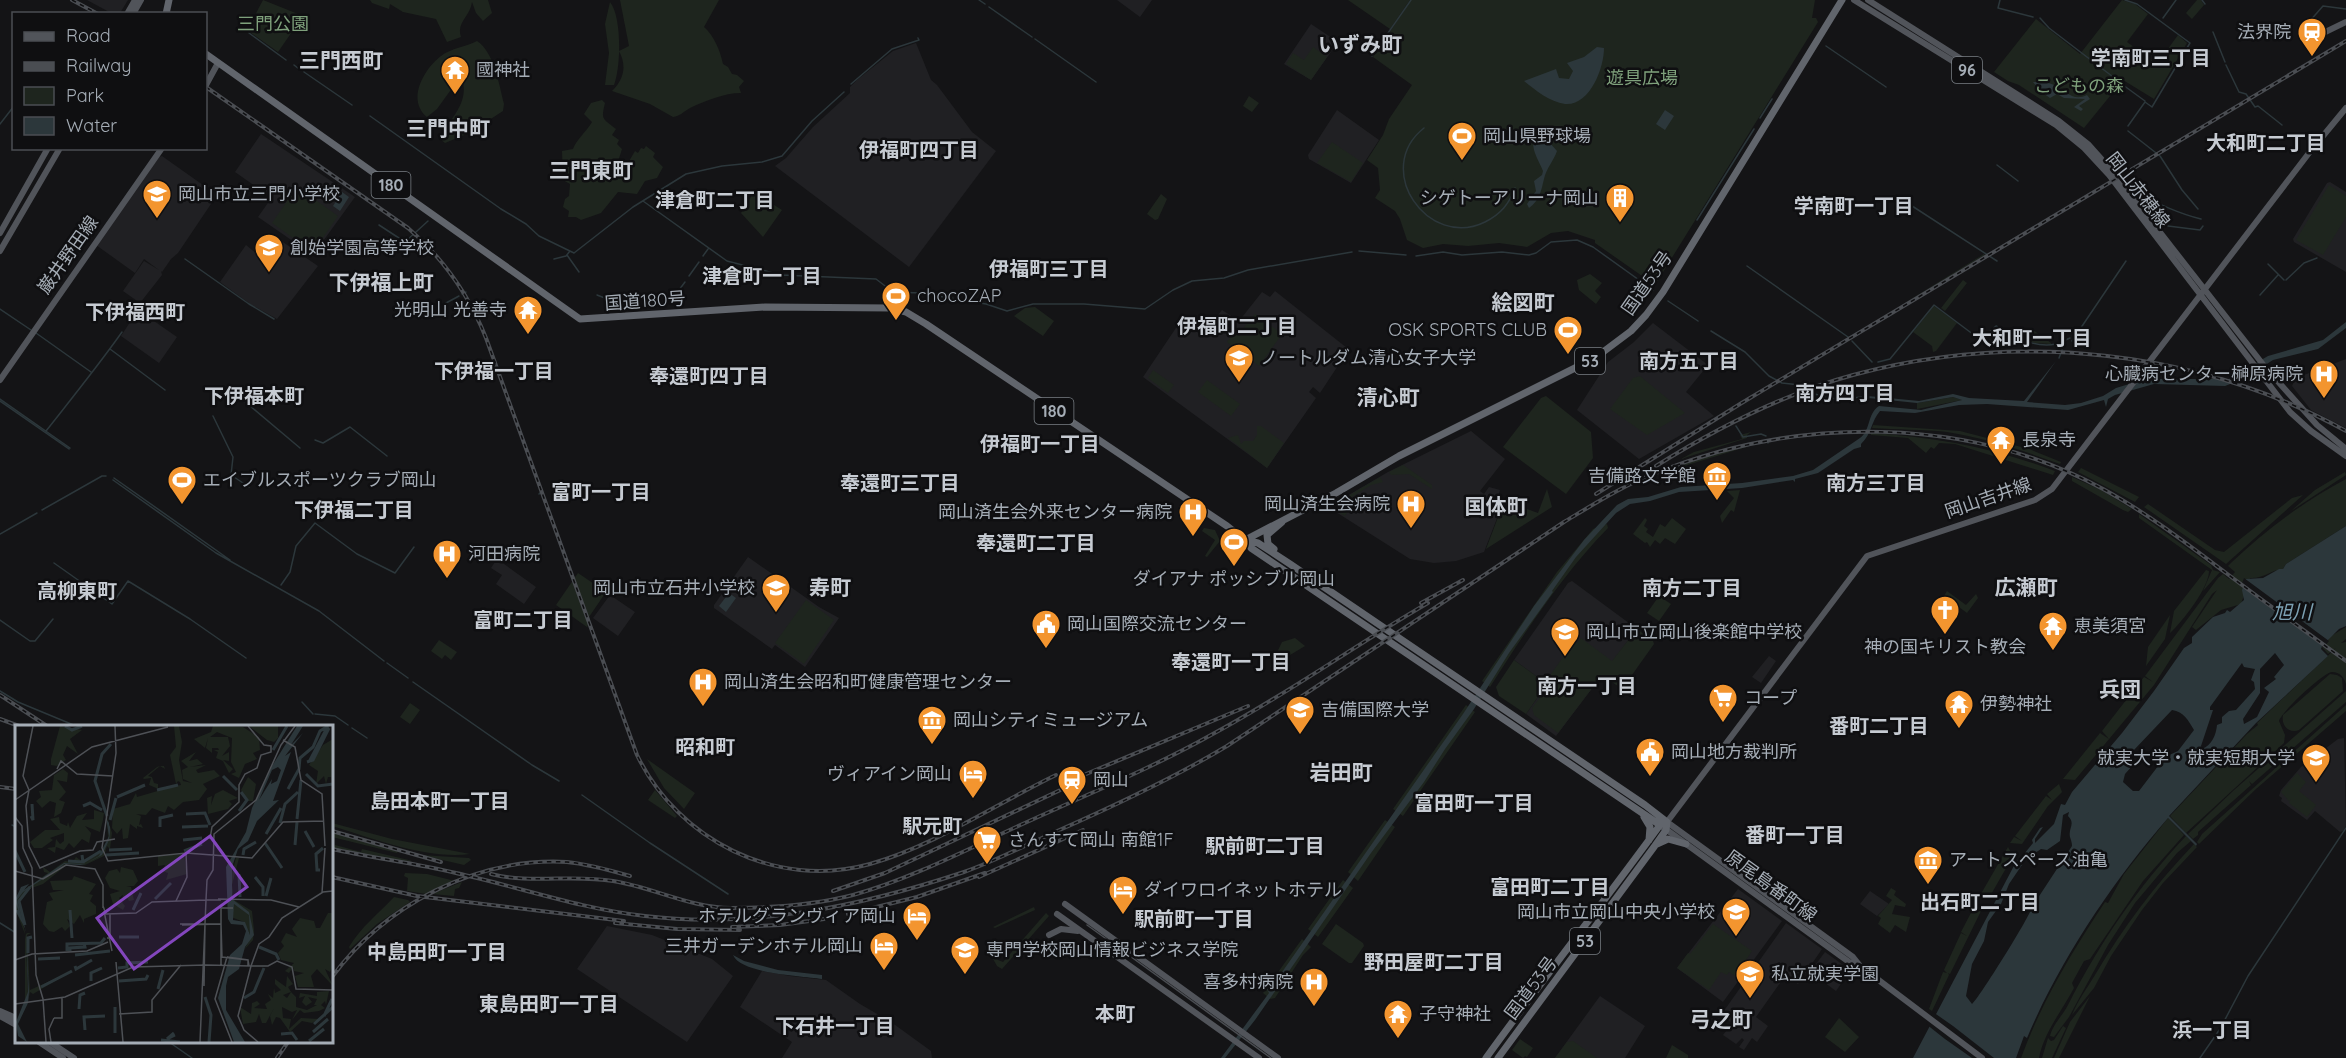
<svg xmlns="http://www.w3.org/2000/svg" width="2346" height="1058" font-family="Quicksand,'Noto Sans JP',sans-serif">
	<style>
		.built { fill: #202023 }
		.green { fill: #1e251e }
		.water { fill: #2c373b; fill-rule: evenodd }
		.pier { fill: #141416 }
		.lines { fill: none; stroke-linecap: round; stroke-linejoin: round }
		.stream { stroke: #2c373b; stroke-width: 1.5 }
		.major { stroke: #51545a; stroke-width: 6 }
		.highway { stroke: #61656c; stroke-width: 7 }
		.tram { stroke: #4a4d52; stroke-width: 1.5 }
		.rail-casing { stroke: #4a4d52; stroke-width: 4 }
		.rail { stroke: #0f0f11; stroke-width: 1.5; stroke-dasharray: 4.5; stroke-linecap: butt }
		.labels { text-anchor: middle; stroke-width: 5; stroke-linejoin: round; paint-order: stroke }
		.shield { fill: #0f0f11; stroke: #787e84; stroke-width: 1.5 }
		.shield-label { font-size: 16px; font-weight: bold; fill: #a5adb6 }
		.park-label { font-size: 18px; fill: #7fa17c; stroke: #0f0f11 }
		.poi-label { font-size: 18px; fill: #a5adb6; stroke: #0f0f11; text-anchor: start }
		.street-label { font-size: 18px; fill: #a5adb6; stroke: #0f0f11 }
		.neighbourhood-label { font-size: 20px; font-weight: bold; fill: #c6cbd2; stroke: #0f0f11 }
		.water-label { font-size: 20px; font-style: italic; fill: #7ca0b2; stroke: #0f0f11 }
		.quarter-label { font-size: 21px; font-weight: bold; fill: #c6cbd2; stroke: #0f0f11 }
		.inset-river { fill: none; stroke: #2c373b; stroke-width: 3 }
		.inset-road { fill: none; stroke: #4e5156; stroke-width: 1.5 }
		.view { fill: #8346bd; fill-opacity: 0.15; stroke: #8346bd; stroke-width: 3 }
		.inset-edge { fill: none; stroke: #a5adb6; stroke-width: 3 }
	</style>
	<rect width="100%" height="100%" fill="#141416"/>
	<path class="built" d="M 87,0 L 128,0 L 120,13 L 113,14 Z
		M 1117,0 L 1152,0 L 1140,17 Z
		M 1311,24 L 1338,42 L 1311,80 L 1284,64 Z
		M 916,43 L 931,80 L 937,85 L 972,132 L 996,151 L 909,267 L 775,166 L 786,158 L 813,127 L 850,93 L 850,87 L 857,80 L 893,51 Z
		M 1337,110 L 1379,140 L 1351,183 L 1309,159 L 1308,155 Z
		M 261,134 L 355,197 L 313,255 L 258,217 L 270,200 L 269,196 L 235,172 Z
		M 162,156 L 217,195 L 178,253 L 171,259 L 162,272 L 161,271 L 162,275 L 140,303 L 123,291 L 144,261 L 159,270 L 144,259 L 135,273 L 96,245 L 159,157 Z
		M 2330,182 L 2346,192 L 2346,272 L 2294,242 L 2293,239 L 2327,183 Z
		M 271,234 L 318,266 L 277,319 L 250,304 L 220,282 L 246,245 L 257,254 Z
		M 1275,291 L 1347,348 L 1347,352 L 1320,393 L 1313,387 L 1309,392 L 1316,398 L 1267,468 L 1143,377 L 1184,316 L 1204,332 L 1222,310 L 1239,321 L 1262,292 L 1270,297 Z
		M 138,310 L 177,337 L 159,363 L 121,336 Z
		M 1653,323 L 1708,365 L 1686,392 L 1714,416 L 1639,459 L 1577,410 L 1608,362 L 1634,342 Z
		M 2346,359 L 2346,428 L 2311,410 L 2292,386 L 2296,378 Z
		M 1471,431 L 1505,459 L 1480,491 L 1484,494 L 1489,487 L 1500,490 L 1498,497 L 1500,499 L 1501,508 L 1484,552 L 1456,561 L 1434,563 L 1410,559 L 1328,507 L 1388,472 Z
		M 748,557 L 819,607 L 839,618 L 805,667 L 775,645 L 772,649 L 714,608 L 714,605 Z
		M 497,559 L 536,587 L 524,604 L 496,584 L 502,575 L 491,568 Z
		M 1572,581 L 1637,629 L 1556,736 L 1526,714 L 1547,684 L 1514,660 L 1568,583 Z
		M 610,595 L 635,612 L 618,636 L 593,618 Z
		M 1769,656 L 1776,661 L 1761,683 L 1752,677 Z
		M 2344,738 L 2346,826 L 2343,831 L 2340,832 L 2315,811 L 2307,820 L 2281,801 L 2282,798 L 2279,796 L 2281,790 L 2301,767 L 2338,739 Z
		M 1738,889 L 1782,921 L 1723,1002 L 1677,968 Z
		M 1870,891 L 1889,904 L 1877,916 L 1860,904 Z
		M 1786,923 L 1822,949 L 1798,984 L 1785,976 L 1756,1017 L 1768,1026 L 1757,1042 L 1752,1038 L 1744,1050 L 1739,1047 L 1744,1040 L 1742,1038 L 1736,1044 L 1723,1035 L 1732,1023 L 1721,1015 Z
		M 607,926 L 652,935 L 712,959 L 733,976 L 687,1042 L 577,969 Z
		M 1825,952 L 1846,967 L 1847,975 L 1836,991 L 1810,972 Z
		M 762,971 L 790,976 L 826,980 L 860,1004 L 891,1022 L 931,1051 L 932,1058 L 782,1058 L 792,1042 L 740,1007 Z
		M 1600,996 L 1645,1026 L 1625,1058 L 1555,1058 Z"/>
	<path class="green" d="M 263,0 L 303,16 L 278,52 L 247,30 Z
		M 370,0 L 488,0 L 492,13 L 483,21 L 476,13 L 472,2 C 470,17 456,22 461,37 L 447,42 L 436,19 L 403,12 L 390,4 L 389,9 L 372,3 Z
		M 620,0 L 719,0 L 704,27 C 714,36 720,50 723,64 L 728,67 L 732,74 L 737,75 L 744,81 L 739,87 L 741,93 C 724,93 705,101 690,108 C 683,112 680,116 673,117 L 650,104 L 612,91 C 624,79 627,66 619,51 L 629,46 Z
		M 1348,0 L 1410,0 L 1390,29 Z
		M 1411,0 L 1815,0 L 1812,18 L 1816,18 L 1818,22 L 1655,285 L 1595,243 L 1595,240 L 1568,231 L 1551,233 L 1527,247 L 1499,243 L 1468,246 L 1443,244 L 1423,248 L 1407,240 L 1400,219 L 1395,211 L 1375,198 L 1380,190 L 1378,168 L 1367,160 L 1383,135 L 1389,119 L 1412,85 L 1373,57 Z
		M 2122,0 L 2135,4 L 2148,14 L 2127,42 L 2157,64 L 2178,35 L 2187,43 L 2154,99 L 2123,80 L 2084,128 L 2019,85 L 2008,81 L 1994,72 L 2036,19 L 2080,54 Z
		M 2197,0 L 2201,0 L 2204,5 L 2192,19 L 2186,13 Z
		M 610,2 C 622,17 621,67 614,85 L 605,85 L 609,53 L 605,24 Z
		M 477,41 C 494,52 499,84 504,104 L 503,111 L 469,133 L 445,143 L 440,139 C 449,119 468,105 463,82 L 455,84 L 437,109 L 427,117 C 406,100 424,69 441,56 C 451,48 466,47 477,41 Z
		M 1313,47 L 1327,57 L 1311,80 L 1286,64 L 1293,53 L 1304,60 Z
		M 1249,96 L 1259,103 L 1252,112 L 1243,106 Z
		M 602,100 L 605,103 C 601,120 602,118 616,129 L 612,135 L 619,140 L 617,144 L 622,149 L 615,171 L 619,173 L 625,168 L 635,151 L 638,153 L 641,148 L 644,149 L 646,146 L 655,153 L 653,157 L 663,167 L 657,178 L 645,181 L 637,194 L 618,192 L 601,213 L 581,220 L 576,217 L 568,217 L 569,211 L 563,207 L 565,199 L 569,196 L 570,184 L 563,180 L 562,151 L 573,149 C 576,140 586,132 592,122 L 584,114 L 591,103 Z
		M 1332,142 L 1363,163 L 1351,182 L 1317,163 Z
		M 2329,185 L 2346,196 L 2346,217 L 2323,255 L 2296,240 Z
		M 297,187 L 338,216 L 313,252 L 272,223 Z
		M 754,192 L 782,210 L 763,237 L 741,213 Z
		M 1161,194 L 1167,199 L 1158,219 L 1155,220 L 1147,214 Z
		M 1984,254 L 1985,255 L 1898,307 Z
		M 1590,274 L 1602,283 L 1595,291 L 1601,297 L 1596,304 L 1579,290 L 1577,280 Z
		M 1963,280 L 1967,283 L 1945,311 L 1941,308 Z
		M 1934,306 L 1957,323 L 1936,351 L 1933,352 L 1932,346 L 1913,332 Z
		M 1035,307 L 1054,321 L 1043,336 L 1014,316 L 1025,308 Z
		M 1255,314 L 1282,334 L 1259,366 L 1227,342 L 1238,327 L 1242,330 Z
		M 2033,330 L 2051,343 L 2051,344 L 2035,343 L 2026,340 Z
		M 1153,370 L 1174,385 L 1168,393 L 1148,378 Z
		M 1640,376 L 1685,413 L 1647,435 L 1610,409 L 1633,378 Z
		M 1207,380 L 1240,404 L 1231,416 L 1198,392 Z
		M 1546,396 L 1591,432 L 1593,458 L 1566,494 L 1503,447 L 1541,398 Z
		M 1953,397 L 1962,400 L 1917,409 L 1917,403 Z
		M 1873,425 L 1960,431 L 2029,449 L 2061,462 L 2060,464 C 2024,451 1986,438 1947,432 C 1923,429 1897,430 1872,428 Z
		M 1257,426 L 1261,426 L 1284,443 L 1267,468 L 1228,438 L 1238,435 L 1241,444 L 1244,441 L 1253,441 L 1257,435 Z
		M 1751,432 L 1747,435 L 1747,438 L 1681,459 L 1694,452 L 1742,439 L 1740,435 Z
		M 1871,433 C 1935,437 1995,448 2055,471 L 2053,475 L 1955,444 L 1939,443 L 1934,449 L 1931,447 L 1926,453 L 1908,438 L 1871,435 Z
		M 1759,443 L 1681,467 L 1682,469 L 1676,473 L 1677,469 L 1673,470 L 1673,472 L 1665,470 L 1703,457 Z
		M 1403,465 L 1432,485 L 1432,489 L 1409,474 L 1391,475 L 1389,472 Z
		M 2081,468 L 2139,497 L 2135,502 L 2078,472 Z
		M 2345,472 L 2346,475 L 2291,511 L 2315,490 Z
		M 1380,477 L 1383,482 L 1371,485 L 1342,503 L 1341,500 Z
		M 2072,477 L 2101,490 L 2132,509 L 2128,512 L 2123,510 L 2072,481 Z
		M 2346,479 L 2346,526 L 2286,564 L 2283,569 C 2271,570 2263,579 2250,578 L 2241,604 L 2221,610 L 2196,630 L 2192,627 L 2217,590 L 2212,594 L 2154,685 L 2075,780 L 2063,779 L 2100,733 L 2109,739 L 2102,731 L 2144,677 L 2153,682 L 2145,676 L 2218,578 L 2223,574 L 2229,579 L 2235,572 L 2228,566 L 2232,562 C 2266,530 2304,501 2346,479 Z
		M 1547,489 L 1552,507 L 1486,549 L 1500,512 L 1509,515 L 1513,504 L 1538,513 Z
		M 1740,490 L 1734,512 L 1731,510 L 1722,523 L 1720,516 L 1734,498 L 1727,491 Z
		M 2303,495 L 2226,564 L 2144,507 L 2148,504 L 2215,550 L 2224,552 L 2292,498 Z
		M 1357,497 L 1345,516 L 1334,510 Z
		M 2139,514 L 2211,565 L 2213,570 L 2220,572 L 2203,591 L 2212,570 L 2139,518 Z
		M 1645,518 L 1647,520 L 1644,526 L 1648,529 L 1646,532 L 1653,537 L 1660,524 L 1665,527 L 1672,518 L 1686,529 L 1675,544 L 1665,538 L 1660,544 L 1655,540 L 1650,547 L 1647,542 L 1645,543 L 1633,534 Z
		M 1607,524 L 1608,528 C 1563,574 1525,632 1490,687 L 1482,681 L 1557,572 L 1593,529 Z
		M 1204,528 L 1215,530 L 1220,541 L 1207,557 L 1205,556 L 1215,540 L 1202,531 Z
		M 2206,570 L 2209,571 C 2209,588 2182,622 2170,633 L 2174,611 Z
		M 578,573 L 606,592 L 589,617 L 590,622 L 587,627 L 556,605 Z
		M 1947,591 L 1966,605 L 1976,594 L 1978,598 L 1967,613 L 1944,596 Z
		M 1659,596 L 1671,604 L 1659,621 L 1647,613 Z
		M 806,600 L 834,620 L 804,664 L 775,643 Z
		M 2170,615 L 2165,639 L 2146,666 L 2148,647 Z
		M 2346,627 L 2346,639 L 2341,643 L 2346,642 L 2346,684 C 2344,677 2340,672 2332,672 C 2324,672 2281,712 2279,721 L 2285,735 L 2284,743 L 2186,833 L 2170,816 L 2247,734 L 2258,725 L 2257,723 L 2336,648 L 2328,654 L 2322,647 L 2331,636 Z
		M 1637,629 L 1653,641 L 1654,644 L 1622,689 L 1602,675 L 1558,733 L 1534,715 L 1532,708 L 1549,685 L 1551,674 L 1574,642 L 1577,643 L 1581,638 L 1612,661 Z
		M 1295,638 L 1305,646 L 1270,667 L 1282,642 Z
		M 439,640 L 457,652 L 451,660 L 445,655 L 442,659 L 431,651 Z
		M 1514,660 L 1547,684 L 1526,714 L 1499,696 L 1496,687 Z
		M 2330,674 L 2337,675 L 2342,678 L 2343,691 L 2299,730 C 2289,734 2281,726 2283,715 Z
		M 2346,691 L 2346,702 L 2252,784 L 2249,781 L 2251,785 L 2198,832 L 2198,835 L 2193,839 L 2188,834 L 2233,791 Z
		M 410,703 L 420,710 L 410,724 L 400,717 Z
		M 1466,705 L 1475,712 L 1403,816 L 1393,809 Z
		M 2346,705 L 2346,711 L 2256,789 L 2199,844 L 2197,842 L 2202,834 Z
		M 647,759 L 695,793 L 684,809 L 664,788 Z
		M 2297,773 L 2306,782 L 2299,791 L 2316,805 L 2307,817 L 2289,803 L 2291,799 L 2289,801 L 2281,792 Z
		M 2059,784 L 2062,792 L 2048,806 L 2022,844 L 2010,843 L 2014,837 L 2022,841 L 2015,836 L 2046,796 L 2052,800 L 2047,794 Z
		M 655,790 L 677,816 L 675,818 L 648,800 Z
		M 2168,818 L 2184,835 L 2143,881 L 2090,959 L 2084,961 L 2072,983 L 2074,988 C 2062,1011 2044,1032 2039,1058 L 2021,1058 C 2041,1003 2073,950 2105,902 L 2108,903 L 2124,874 Z
		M 1385,820 L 1395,827 L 1358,881 L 1348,872 Z
		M 332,823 L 392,839 L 470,854 C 429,860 371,838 332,826 Z
		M 332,832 L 398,851 L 397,853 L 332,837 Z
		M 2186,836 L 2191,841 L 2177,853 L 2135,903 L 2108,945 L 2069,1017 L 2054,1037 L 2050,1036 C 2053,1024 2063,1015 2068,1005 C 2100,942 2138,887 2186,836 Z
		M 2194,844 L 2197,847 L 2163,883 L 2142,910 L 2111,956 L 2094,988 L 2072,1015 C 2078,1000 2087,988 2095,975 C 2123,927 2156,884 2194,844 Z
		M 335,845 L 361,852 L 362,849 L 413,861 L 392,860 L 332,849 Z
		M 2008,847 L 2013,856 L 1989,898 L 1978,899 Z
		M 421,855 L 469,858 L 471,860 L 464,865 Z
		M 405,873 L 427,874 L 455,881 L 426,894 L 407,891 L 408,878 L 404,876 Z
		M 1343,880 L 1353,888 L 1318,937 L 1308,929 Z
		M 462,882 L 459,888 L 455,889 L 454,896 L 432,894 Z
		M 1891,888 L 1896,891 L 1894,895 L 1906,904 L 1905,907 L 1895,905 L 1892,914 L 1910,917 L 1906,932 L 1895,925 L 1890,933 L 1878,924 L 1881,918 L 1878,916 L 1892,900 L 1886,896 Z
		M 394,897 L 408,900 L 410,902 L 377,924 L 350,949 L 349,947 C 361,927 378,914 394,897 Z
		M 1976,902 L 1981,911 L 1950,974 L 1948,973 L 1949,975 L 1932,1011 L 1929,1009 L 1943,972 L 1947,973 L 1944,970 L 1961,933 L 1967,936 L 1961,932 L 1974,907 L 1979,909 L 1974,906 Z
		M 1034,907 L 1035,910 L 995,928 L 993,927 Z
		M 1046,913 L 1049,916 L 1002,969 L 997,966 L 988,950 L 992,948 L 998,960 L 1003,962 Z
		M 1336,924 L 1363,943 L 1364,946 L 1352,963 L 1349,963 L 1322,944 Z
		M 1713,924 L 1752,951 L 1735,976 L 1729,972 L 1727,975 L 1721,972 L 1709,990 L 1677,968 L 1688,953 L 1690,954 Z
		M 1302,939 L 1311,947 L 1303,955 L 1275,998 L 1270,999 L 1263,993 Z
		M 2090,996 L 2059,1058 L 2054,1058 L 2070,1022 Z
		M 1839,1018 L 1859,1037 L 1845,1052 L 1825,1037 Z
		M 2063,1026 L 2066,1028 L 2052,1058 L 2042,1058 L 2048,1038 L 2051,1041 L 2054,1040 Z
		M 1520,1039 L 1533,1048 L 1527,1057 L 1525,1056 L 1523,1058 L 1512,1050 Z
		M 1573,1041 L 1597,1058 L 1555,1058 L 1567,1042 Z
		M 1672,1045 L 1688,1055 L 1688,1058 L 1666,1058 Z"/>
	<path class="water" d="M 1597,47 L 1604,48 C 1604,68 1590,106 1565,104 C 1550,102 1535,90 1524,81 L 1556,69 L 1559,78 L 1569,79 L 1573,71 L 1567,63 L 1584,57 Z
		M 2033,82 C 2040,82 2048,82 2054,85 C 2066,91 2073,102 2087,95 L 2090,99 L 2079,106 L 2083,109 L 2081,111 L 2074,107 L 2085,99 L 2064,98 L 2057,94 L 2050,98 L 2036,88 L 2037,87 Z
		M 1665,110 L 1674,116 L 1665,130 L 1656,124 Z
		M 1535,130 L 1542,134 L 1557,151 C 1554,160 1546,169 1544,179 C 1541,191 1540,200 1529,208 L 1527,204 L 1536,191 L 1534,181 L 1542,175 L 1543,171 C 1536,154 1530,150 1535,130 Z
		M 342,192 L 349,197 L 340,211 L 333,206 Z
		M 2346,322 L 2346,328 L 2318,349 L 2273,360 L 2245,378 L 2225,386 L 2154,384 L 2115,395 L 2108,399 L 2106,407 L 2104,400 L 2068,410 L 1987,404 L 1959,405 L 1915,413 L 1880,411 C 1871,421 1872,434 1861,444 L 1861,447 L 1854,449 L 1818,473 L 1795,479 L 1795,482 L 1793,480 L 1742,488 L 1679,492 L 1650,501 L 1630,504 L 1616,513 L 1576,557 L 1552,591 L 1553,592 L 1509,653 L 1474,709 L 1445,749 L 1424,782 L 1371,853 L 1255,1020 L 1225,1058 L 1221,1058 L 1269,993 L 1267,989 L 1280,975 L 1463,714 L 1534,606 L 1584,540 L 1617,505 L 1628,499 L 1648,497 L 1681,487 L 1742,483 L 1793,476 L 1813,470 L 1860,438 C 1871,430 1867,414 1879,406 L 1921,410 L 1962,400 L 1953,397 L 1917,403 L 1868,398 L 1868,396 L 1919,401 L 1953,394 L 1969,398 L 2024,401 L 2056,361 L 2027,402 L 2065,405 L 2081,403 L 2103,396 L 2116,388 L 2146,379 L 2229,379 L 2268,356 L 2323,340 Z
		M 2346,526 L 2346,626 L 2339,629 L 2322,646 L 2321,649 L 2328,656 L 2256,723 L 2169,816 L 2197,844 L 2196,846 L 2168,818 C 2113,881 2060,960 2027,1038 L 2024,1036 L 2016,1058 L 1913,1058 L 2017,860 L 2020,859 L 2033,843 L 2032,840 L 2040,828 L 2043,827 L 2035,839 L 2035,843 L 2054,824 L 2061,804 L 2065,805 L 2072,792 L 2122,733 L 2154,691 L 2184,648 L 2192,643 L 2192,637 L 2213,617 L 2225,613 L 2227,610 L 2230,612 L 2244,600 L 2242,590 L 2246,579 L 2263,578 L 2279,569 L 2283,569 L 2286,564 ZM 2275,653 L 2284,665 L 2274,677 L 2276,679 L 2264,688 L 2269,692 L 2257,717 L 2244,724 L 2243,719 L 2260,693 L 2260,669 ZM 2242,663 L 2244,667 L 2255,669 L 2251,680 L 2254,682 L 2255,689 L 2236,710 L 2229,711 L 2222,717 L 2222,723 L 2217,725 C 2216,735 2212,745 2202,749 L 2201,746 L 2213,710 L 2210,710 L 2210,707 ZM 2172,710 C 2184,712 2188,720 2194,730 L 2178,751 L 2165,757 L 2139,791 L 2133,791 L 2123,782 L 2125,774 L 2133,765 L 2131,763 L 2133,751 ZM 2069,812 L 2068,816 C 2076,824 2068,828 2070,837 C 2071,840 2072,843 2072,846 L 2032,907 C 2032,913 1978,1000 1972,1004 L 1966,996 L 1972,964 L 1984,941 L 1988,922 L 2001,904 L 2009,884 L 2026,859 L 2041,849 L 2047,850 L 2060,841 L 2063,815 Z
		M 729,593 L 736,598 L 726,612 L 719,606 Z
		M 733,955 L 744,961 L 778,970 L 822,975 L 822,979 C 803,976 741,974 733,955 Z"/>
	<path class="pier" d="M 2244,578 L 2329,641 L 2324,647 L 2241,586 Z
		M 1933,1012 L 1953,1026 L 1994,1058 L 1972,1058 L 1945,1039 L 1926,1024 Z"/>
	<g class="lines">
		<path class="stream" d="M 979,0 L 985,4
			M 2000,0 L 1998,8 L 2033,17
			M 2125,0 L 2137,4 L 2190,43 L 2152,107 L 2145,102 L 2128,126
			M 2202,0 L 2205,4
			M 989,7 L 1032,37
			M 2040,18 L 2049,28 L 2121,83
			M 2163,18 L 2176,0
			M 2302,30 L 2323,6 L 2346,9
			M 2213,32 L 2225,62
			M 249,33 L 286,60
			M 1035,39 L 1096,82
			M 1826,46 L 1886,87
			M 1372,56 L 1411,0
			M 294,65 L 299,69
			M 2226,65 L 2239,92 L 2246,94 L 2255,107 L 2258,106 L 2282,125
			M 304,72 L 352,105
			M 851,84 L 892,49 L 919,40 L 918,38
			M 2123,85 L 2145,101
			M 370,116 L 501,209 L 526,224 L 539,236 L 574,253 L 633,207 L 686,174 L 722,166 L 762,162 L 782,156 L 812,121 L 844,92
			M 1760,118 L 1772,99
			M 0,124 L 14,106
			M 1424,128 C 1372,169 1428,250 1485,222 C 1501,214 1509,204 1515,188
			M 2128,131 L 2160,156 L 2182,190 L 2198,209
			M 1997,165 L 2018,181
			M 2139,192 C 2153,203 2184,215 2201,219
			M 643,201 L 727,261 L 781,275 L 876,279 L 893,292 L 921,293
			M 1909,204 L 1997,261
			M 1697,220 L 1754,129
			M 379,225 L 405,242 L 428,221
			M 2168,226 L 2200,230 L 2203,226
			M 1359,251 L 1406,255
			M 567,255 L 579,272
			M 703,256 L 708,249
			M 1416,256 L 1443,252 L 1462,255 L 1502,252 L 1529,255 L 1536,253 L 1551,242 L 1577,240 L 1593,247 L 1653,290
			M 185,259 L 249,304 L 274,319
			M 554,259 L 566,256 L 570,251
			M 2268,264 L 2284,280
			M 1747,266 L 1848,337
			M 689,276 L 699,262
			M 2286,280 L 2304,263 L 2317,258
			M 462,294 L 466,292
			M 597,295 L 615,302 L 628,305
			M 2260,295 L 2278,275
			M 938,296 L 986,304 L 1007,311 L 1033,304 L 1084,304 L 1145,309 L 1173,290 L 1192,281 L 1224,278 L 1248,270 L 1352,252
			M 673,298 L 685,282
			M 1668,301 L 1698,321
			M 446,303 L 459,296
			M 0,309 L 31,330
			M 1711,331 L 1745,352 L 1769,376 L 1782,383 L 1800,385 L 1809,387 L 1815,394 L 1828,398 L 1842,399 L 1862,397
			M 36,333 L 91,372
			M 1852,341 L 1872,362
			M 2072,341 L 2126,261
			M 2015,343 L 2020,340
			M 110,349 L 165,390
			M 2059,358 L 2062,350
			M 1878,362 L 1890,359 L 1934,305 L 1978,338 L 1984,337 L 1996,326 C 2014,336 2035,349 2056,344 C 2061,343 2065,340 2070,338
			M 230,389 L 300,448
			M 0,399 L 70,448
			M 0,401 L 69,449
			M 213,416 L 233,457 L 231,475 L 249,487
			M 1736,426 L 1743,437 L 1761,434 L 1766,436
			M 46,431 C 72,398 98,366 122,332
			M 315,440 L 323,443 L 350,427 L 387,456
			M 1768,442 L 1768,443
			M 114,478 L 230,560
			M 113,480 L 216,553 L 319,611 L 384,661
			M 539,494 L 542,491
			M 42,510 L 102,476 L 106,476
			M 0,534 L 37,513
			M 54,563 L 112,604 L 128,581 L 190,619 L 246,658
			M 281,585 L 290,572 L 296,546 L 315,523 L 357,554 L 395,573 L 414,547
			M 0,620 L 30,641 L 35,641 L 53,619
			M 387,663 L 408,678
			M 413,682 L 532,765 L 559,781
			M 0,691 L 18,702 L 76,726
			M 302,702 L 313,714
			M 315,714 L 335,716 L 348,725
			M 352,728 L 367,738
			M 582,795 L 650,843 L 728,894
			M 12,825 L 16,827
			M 0,923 L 16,933
			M 169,1042 L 192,1058
			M 2200,1058 L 2220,1029 L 2248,976 L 2346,828"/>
		<path class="major" d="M 1854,0 L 2056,125 L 2084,148 L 2109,175 L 2290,412 L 2311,431 L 2346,456
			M 1868,0 L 2059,121 L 2088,144 L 2113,172 L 2265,367 L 2317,425 L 2346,449
			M 127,14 L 135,0
			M 133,14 L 141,0
			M 2313,38 L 2346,22
			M 206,85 L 218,63
			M 0,233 L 48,148
			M 0,251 L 60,148
			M 0,380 L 162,148
			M 1667,822 L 1853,957 L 1861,967
			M 1065,904 L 1278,1058
			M 1057,914 L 1259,1058
			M 1049,935 L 1061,929 L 1078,931
			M 0,1011 L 16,1018
			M 0,1016 L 16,1025
			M 39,1042 L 63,1058
			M 50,1042 L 74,1058
			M 1982,1058 L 1864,969 L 1849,962 L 1660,825 L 1667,822 L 1867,556 L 2035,500 L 2052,489 L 2309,153 L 2346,108"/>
		<path class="highway" d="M 166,14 L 169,0
			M 206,54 L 580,319 L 765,307 L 891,308 L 906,312 L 926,324 L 1227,526 L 1245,540 L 1251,548 L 1660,825 C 1603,903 1543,979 1486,1058
			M 1245,540 L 1336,493 L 1399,456 L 1595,358 L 1631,331 L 1646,315 L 1663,292 L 1842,0
			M 1245,540 L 1258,543 L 1290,564 L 1645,805 L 1667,822 L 1666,830 L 1654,847 L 1498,1058
			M 1274,549 L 1268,544 L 1267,535 L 1282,522
			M 1644,817 L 1650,827 L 1649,840
			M 1657,844 L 1668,839 L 1686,844"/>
		<path class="tram" d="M 1087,925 L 1271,1058"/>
		<g class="rail-casing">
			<path id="rail" d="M 72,0 L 98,14
				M 206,87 L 408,228 C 443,258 469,295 486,338 L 637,755 C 678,840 776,890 870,864 C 934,846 996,804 1056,775
				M 1656,466 C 1717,428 1783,394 1853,375 C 2017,331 2197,349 2346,431
				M 1596,494 L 1740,404 L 2346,41
				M 1421,603 L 1463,580
				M 0,695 L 47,726
				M 0,719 L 19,726
				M 1060,785 L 1248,706
				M 0,787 L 16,789
				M 332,831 L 441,862
				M 332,849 C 373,858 415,863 456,873 C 519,887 581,909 645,916 C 753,929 862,906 964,872 C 995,861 1024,846 1055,832 C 1114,806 1172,779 1227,746 L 1564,522 C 1594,504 1624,485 1656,473 C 1797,416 1967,415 2103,489 C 2147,513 2186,543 2226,573 C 2266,603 2306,632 2346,661
				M 491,874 C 530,884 573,874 613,881 C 652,887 691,908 731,908 C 771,908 814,905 853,895 C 911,879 972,847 1027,822 C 1088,794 1152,768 1211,735 C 1286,695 1355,645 1428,603
				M 332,877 L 417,896 L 624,921
				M 979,877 L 1083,830
				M 833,891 L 885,873 L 1071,785
				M 848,914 L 917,897 L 985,873
				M 615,923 L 677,929 L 740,930
				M 732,927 L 780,925 L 824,919
				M 332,977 C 385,905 476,857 567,862 C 588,864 609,870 630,876
				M 277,1058 L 288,1042"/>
		</g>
		<use href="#rail" class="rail"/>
	</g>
	<defs>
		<g id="station-pin" transform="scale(1.5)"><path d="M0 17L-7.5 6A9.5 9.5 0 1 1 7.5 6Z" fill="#f3952f" stroke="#0f0f11"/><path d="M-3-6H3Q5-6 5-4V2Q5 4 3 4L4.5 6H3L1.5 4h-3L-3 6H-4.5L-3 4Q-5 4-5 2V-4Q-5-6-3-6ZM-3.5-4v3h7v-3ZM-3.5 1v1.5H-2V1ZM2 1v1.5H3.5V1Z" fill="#fff"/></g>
		<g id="temple-pin" transform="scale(1.5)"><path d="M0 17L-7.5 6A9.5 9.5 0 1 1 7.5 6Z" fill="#f3952f" stroke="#0f0f11"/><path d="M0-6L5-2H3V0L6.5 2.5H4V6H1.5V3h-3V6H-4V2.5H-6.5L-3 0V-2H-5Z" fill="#fff"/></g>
		<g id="stadium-pin" transform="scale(1.5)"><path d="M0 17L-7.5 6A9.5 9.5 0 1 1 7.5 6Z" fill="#f3952f" stroke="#0f0f11"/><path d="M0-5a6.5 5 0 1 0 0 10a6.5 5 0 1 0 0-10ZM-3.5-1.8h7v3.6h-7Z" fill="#fff"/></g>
		<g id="school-pin" transform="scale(1.5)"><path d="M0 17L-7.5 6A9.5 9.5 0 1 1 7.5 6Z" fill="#f3952f" stroke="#0f0f11"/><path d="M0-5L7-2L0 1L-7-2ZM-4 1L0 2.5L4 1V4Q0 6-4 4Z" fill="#fff"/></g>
		<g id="building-pin" transform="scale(1.5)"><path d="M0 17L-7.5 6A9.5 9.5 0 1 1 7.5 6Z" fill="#f3952f" stroke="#0f0f11"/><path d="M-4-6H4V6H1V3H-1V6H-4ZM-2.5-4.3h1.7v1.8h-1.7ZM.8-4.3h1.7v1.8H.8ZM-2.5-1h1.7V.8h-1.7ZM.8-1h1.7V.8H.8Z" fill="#fff"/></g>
		<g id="university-pin" transform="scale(1.5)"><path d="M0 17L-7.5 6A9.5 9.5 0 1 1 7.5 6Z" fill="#f3952f" stroke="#0f0f11"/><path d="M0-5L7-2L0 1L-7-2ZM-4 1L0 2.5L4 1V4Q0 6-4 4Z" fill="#fff"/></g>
		<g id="hospital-pin" transform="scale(1.5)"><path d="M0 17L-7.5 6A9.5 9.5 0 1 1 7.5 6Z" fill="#f3952f" stroke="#0f0f11"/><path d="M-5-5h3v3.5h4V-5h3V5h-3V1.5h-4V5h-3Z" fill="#fff"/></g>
		<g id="museum-pin" transform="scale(1.5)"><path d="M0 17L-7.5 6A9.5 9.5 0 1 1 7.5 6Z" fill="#f3952f" stroke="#0f0f11"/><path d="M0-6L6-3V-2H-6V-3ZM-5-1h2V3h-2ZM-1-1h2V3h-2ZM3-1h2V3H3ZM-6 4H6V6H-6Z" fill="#fff"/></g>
		<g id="church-pin" transform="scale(1.5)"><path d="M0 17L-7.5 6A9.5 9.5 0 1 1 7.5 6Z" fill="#f3952f" stroke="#0f0f11"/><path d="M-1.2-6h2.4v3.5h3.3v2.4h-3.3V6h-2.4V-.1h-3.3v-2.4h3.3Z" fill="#fff"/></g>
		<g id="civic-pin" transform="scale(1.5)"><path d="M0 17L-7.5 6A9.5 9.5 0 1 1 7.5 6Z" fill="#f3952f" stroke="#0f0f11"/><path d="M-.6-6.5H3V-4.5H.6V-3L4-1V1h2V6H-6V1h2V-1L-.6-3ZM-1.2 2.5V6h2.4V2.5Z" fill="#fff"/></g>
		<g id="supermarket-pin" transform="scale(1.5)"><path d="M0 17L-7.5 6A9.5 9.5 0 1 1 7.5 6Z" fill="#f3952f" stroke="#0f0f11"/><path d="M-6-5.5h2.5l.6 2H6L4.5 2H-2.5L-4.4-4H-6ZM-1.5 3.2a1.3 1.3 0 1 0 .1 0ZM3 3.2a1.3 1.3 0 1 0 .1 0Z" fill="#fff"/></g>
		<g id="hotel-pin" transform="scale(1.5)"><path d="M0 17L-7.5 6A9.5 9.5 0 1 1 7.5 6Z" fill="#f3952f" stroke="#0f0f11"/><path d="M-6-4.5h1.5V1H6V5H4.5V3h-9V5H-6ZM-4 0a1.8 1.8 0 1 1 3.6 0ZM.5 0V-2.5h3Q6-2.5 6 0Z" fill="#fff"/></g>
	</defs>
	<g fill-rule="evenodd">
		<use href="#station-pin" x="2312" y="32"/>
		<use href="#temple-pin" x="455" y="70"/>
		<use href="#stadium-pin" x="1462" y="136"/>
		<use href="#school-pin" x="157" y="194"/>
		<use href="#building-pin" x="1620" y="198"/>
		<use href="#school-pin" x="269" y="248"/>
		<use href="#stadium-pin" x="896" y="296"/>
		<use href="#temple-pin" x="528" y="310"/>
		<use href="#stadium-pin" x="1568" y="330"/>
		<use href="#university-pin" x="1239" y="358"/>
		<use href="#hospital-pin" x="2324" y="374"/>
		<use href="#temple-pin" x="2001" y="440"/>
		<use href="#museum-pin" x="1717" y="476"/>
		<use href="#stadium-pin" x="182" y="480"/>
		<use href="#hospital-pin" x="1411" y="504"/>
		<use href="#hospital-pin" x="1193" y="512"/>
		<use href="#stadium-pin" x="1234" y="542"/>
		<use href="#hospital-pin" x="447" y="554"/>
		<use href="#school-pin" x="776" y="588"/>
		<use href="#church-pin" x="1945" y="610"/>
		<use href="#civic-pin" x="1046" y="624"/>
		<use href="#temple-pin" x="2053" y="626"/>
		<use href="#school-pin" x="1565" y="632"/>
		<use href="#hospital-pin" x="703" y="682"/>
		<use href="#supermarket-pin" x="1723" y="698"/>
		<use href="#temple-pin" x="1959" y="704"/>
		<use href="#university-pin" x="1300" y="710"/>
		<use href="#museum-pin" x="932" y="720"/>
		<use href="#civic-pin" x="1650" y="752"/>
		<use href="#university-pin" x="2316" y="758"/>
		<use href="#hotel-pin" x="973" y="774"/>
		<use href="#station-pin" x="1072" y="780"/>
		<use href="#supermarket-pin" x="987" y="840"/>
		<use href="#museum-pin" x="1928" y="860"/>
		<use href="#hotel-pin" x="1123" y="890"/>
		<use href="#school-pin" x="1736" y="912"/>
		<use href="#hotel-pin" x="917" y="916"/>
		<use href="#hotel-pin" x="884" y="946"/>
		<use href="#university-pin" x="965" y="950"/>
		<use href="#school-pin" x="1750" y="974"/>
		<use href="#hospital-pin" x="1314" y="982"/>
		<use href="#temple-pin" x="1398" y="1014"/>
	</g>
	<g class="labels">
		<g class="shield">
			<rect x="1952" y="57" width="30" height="26" rx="4.5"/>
			<rect x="371.5" y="172" width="39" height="26" rx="4.5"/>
			<rect x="1575" y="348" width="30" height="26" rx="4.5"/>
			<rect x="1034.5" y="398" width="39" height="26" rx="4.5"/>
			<rect x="1570" y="928" width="30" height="26" rx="4.5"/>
		</g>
		<g class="shield-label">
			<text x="1967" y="76">96</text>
			<text x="391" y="191">180</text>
			<text x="1590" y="367">53</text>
			<text x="1054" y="417">180</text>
			<text x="1585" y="947">53</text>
		</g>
		<g class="park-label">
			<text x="273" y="30">三門公園</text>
			<text x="1642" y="84">遊具広場</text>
			<text x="2079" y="92">こどもの森</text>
		</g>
		<g class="poi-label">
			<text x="2291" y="38" text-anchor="end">法界院</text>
			<text x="476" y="76">國神社</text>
			<text x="1483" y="142">岡山県野球場</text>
			<text x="178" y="200">岡山市立三門小学校</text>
			<text x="1599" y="204" text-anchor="end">シゲトーアリーナ岡山</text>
			<text x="290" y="254">創始学園高等学校</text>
			<text x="917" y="302">chocoZAP</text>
			<text x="507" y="316" text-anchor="end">光明山 光善寺</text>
			<text x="1547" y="336" text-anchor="end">OSK SPORTS CLUB</text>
			<text x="1260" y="364">ノートルダム清心女子大学</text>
			<text x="2303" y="380" text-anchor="end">心臓病センター榊原病院</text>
			<text x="2022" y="446">長泉寺</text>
			<text x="1696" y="482" text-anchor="end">吉備路文学館</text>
			<text x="203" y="486">エイブルスポーツクラブ岡山</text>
			<text x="1390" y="510" text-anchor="end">岡山済生会病院</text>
			<text x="1172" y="518" text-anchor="end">岡山済生会外来センター病院</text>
			<text x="468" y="560">河田病院</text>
			<text x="1234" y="585" text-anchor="middle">ダイアナ ポッシブル岡山</text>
			<text x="755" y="594" text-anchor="end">岡山市立石井小学校</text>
			<text x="1067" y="630">岡山国際交流センター</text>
			<text x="2074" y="632">恵美須宮</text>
			<text x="1586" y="638">岡山市立岡山後楽館中学校</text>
			<text x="1945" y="653" text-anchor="middle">神の国キリスト教会</text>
			<text x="724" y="688">岡山済生会昭和町健康管理センター</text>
			<text x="1744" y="704">コープ</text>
			<text x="1980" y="710">伊勢神社</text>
			<text x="1321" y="716">吉備国際大学</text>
			<text x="953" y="726">岡山シティミュージアム</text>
			<text x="1671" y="758">岡山地方裁判所</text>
			<text x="2295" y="764" text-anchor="end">就実大学・就実短期大学</text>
			<text x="952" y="780" text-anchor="end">ヴィアイン岡山</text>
			<text x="1093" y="786">岡山</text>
			<text x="1008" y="846">さんすて岡山 南館1F</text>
			<text x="1949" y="866">アートスペース油亀</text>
			<text x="1144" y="896">ダイワロイネットホテル</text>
			<text x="1715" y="918" text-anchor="end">岡山市立岡山中央小学校</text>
			<text x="896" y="922" text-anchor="end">ホテルグランヴィア岡山</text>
			<text x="863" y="952" text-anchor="end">三井ガーデンホテル岡山</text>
			<text x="986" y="956">専門学校岡山情報ビジネス学院</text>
			<text x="1771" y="980">私立就実学園</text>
			<text x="1293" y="988" text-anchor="end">喜多村病院</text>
			<text x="1419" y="1020">子守神社</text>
		</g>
		<g class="street-label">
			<text transform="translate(2138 190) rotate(52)" y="6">岡山赤穂線</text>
			<text transform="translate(68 255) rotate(-55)" y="6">巌井野田線</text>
			<text transform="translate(1647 283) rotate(-55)" y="6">国道53号</text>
			<text transform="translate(645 301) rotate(-4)" y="6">国道180号</text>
			<text transform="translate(1988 498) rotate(-19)" y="6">岡山吉井線</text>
			<text transform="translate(1771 886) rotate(36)" y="6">原尾島番町線</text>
			<text transform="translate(1531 988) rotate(-53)" y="6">国道53号</text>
		</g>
		<g class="neighbourhood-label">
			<text x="2151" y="65">学南町三丁目</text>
			<text x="2266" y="150">大和町二丁目</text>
			<text x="919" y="157">伊福町四丁目</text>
			<text x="715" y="207">津倉町二丁目</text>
			<text x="1854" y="213">学南町一丁目</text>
			<text x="1049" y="276">伊福町三丁目</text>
			<text x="762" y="283">津倉町一丁目</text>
			<text x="135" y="319">下伊福西町</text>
			<text x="1237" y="333">伊福町二丁目</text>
			<text x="2032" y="345">大和町一丁目</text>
			<text x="1689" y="368">南方五丁目</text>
			<text x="494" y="378">下伊福一丁目</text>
			<text x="709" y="383">奉還町四丁目</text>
			<text x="1845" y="400">南方四丁目</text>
			<text x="254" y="403">下伊福本町</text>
			<text x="1040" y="451">伊福町一丁目</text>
			<text x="900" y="490">奉還町三丁目</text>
			<text x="1876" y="490">南方三丁目</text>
			<text x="601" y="499">富町一丁目</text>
			<text x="354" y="517">下伊福二丁目</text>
			<text x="1036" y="550">奉還町二丁目</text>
			<text x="1692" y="595">南方二丁目</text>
			<text x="77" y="598">高柳東町</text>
			<text x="523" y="627">富町二丁目</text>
			<text x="1231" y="669">奉還町一丁目</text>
			<text x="1587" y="693">南方一丁目</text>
			<text x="1879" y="733">番町二丁目</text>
			<text x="705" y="754">昭和町</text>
			<text x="440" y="808">島田本町一丁目</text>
			<text x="1474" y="810">富田町一丁目</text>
			<text x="932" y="833">駅元町</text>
			<text x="1795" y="842">番町一丁目</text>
			<text x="1265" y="853">駅前町二丁目</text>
			<text x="1550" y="894">富田町二丁目</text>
			<text x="1980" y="909">出石町二丁目</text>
			<text x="1194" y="926">駅前町一丁目</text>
			<text x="437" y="959">中島田町一丁目</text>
			<text x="1434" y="969">野田屋町二丁目</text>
			<text x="549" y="1011">東島田町一丁目</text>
			<text x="1115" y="1021">本町</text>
			<text x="835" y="1033">下石井一丁目</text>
			<text x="2212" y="1037">浜一丁目</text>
		</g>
		<g class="water-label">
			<text x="2292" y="619">旭川</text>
		</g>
		<g class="quarter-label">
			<text x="1360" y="52">いずみ町</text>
			<text x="341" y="68">三門西町</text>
			<text x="448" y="136">三門中町</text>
			<text x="591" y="178">三門東町</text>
			<text x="381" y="290">下伊福上町</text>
			<text x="1523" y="310">絵図町</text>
			<text x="1388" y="405">清心町</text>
			<text x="1496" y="514">国体町</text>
			<text x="830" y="595">寿町</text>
			<text x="2026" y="595">広瀬町</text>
			<text x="2120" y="697">兵団</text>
			<text x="1341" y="780">岩田町</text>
			<text x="1721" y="1027">弓之町</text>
		</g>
	</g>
	<g transform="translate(15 725)">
		<rect width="318" height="318" fill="#141416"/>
		<path d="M 45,1 L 67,5 L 55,14 L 63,29 L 52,21 L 48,30 L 51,35 L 42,41 L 36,40 L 36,34 ZM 159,1 L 164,1 L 167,17 L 164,35 L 168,56 L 177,58 L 168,54 L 167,45 L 173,42 L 166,36 L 181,27 L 174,36 L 182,34 L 188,39 L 175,42 L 191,40 L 181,45 L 183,48 L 199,45 L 205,51 L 188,59 L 192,64 L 184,75 L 168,77 L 159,85 L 153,81 L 150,88 L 137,83 L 131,90 L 121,89 L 126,91 L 124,100 L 126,99 L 128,103 L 122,101 L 122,104 L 115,99 L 113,113 L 108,114 L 107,103 L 102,109 L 97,103 L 98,84 L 115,79 L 121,68 L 122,72 L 146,65 L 134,60 L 136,53 L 129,54 L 128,53 L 142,42 L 145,41 L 149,41 L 150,44 L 145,41 L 133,51 L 137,52 L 139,58 L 143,59 L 143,63 L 166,60 L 165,57 L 163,56 L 161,59 L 155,30 L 161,22 ZM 198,1 L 228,2 L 244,12 L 245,25 L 238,28 L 242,34 L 230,39 L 224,53 L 216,49 L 221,47 L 216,37 L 217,13 L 202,7 L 195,12 L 213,12 L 215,21 L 207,31 L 214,27 L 214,36 L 208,35 L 218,44 L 214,48 L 208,36 L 201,33 L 203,27 L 199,25 L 204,25 L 203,23 L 197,23 L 197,28 L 191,23 L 193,13 L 190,23 L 179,14 L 196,7 ZM 234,1 L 263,1 L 263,13 L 259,17 L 252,15 ZM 318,14 L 317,60 L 316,52 L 313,52 L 311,59 L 309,51 L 301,59 L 303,46 L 294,40 L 308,20 ZM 48,44 L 53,48 L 52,57 L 42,55 L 51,67 L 44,75 L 50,77 L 46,88 L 39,92 L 41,78 L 35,76 L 27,83 L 21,76 L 26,72 L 24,66 L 37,65 L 39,50 ZM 233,52 L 241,59 L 238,76 L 233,76 L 226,65 ZM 208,65 L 223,73 L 214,76 L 217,79 L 213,84 L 193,89 L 192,73 L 197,71 L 196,80 L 200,69 ZM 79,85 L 89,88 L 88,95 L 85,107 L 70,101 L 76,108 L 74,118 L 67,114 L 59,123 L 54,118 L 49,125 L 41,122 L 40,128 L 32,123 L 40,122 L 41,114 L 45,119 L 49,116 L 49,108 L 35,113 L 38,115 L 27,123 L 19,123 L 15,117 L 30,105 L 45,105 L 35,94 L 44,92 L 45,98 L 52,101 L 53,97 L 55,103 L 62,91 L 72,88 L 67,95 L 79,94 ZM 92,92 L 97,108 L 95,124 L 92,121 L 89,131 L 70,140 L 53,139 L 28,159 L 14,164 L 4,175 L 11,214 L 11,209 L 12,208 L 16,208 L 12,210 L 15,265 L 57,246 L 18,269 L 15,267 L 13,276 L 14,264 L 11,217 L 13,268 L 10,276 L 10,209 L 1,186 L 2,170 L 33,148 L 29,147 L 28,142 L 35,147 L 50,136 L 58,137 L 61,132 L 68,137 L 85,127 L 93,114 ZM 169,129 L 172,149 L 151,155 L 153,148 L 147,146 L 150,140 L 143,141 L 143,131 ZM 221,133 L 224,133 L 217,160 L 219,175 L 237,186 L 239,205 L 238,215 L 229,225 L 238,209 L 235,210 L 229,197 L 216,192 L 219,178 L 215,155 ZM 106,142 L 118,145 L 123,156 L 119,161 L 111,161 L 116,162 L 119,175 L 114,176 L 111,171 L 107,174 L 108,170 L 104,173 L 110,181 L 108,185 L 98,179 L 95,169 L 105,166 L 95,163 L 90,153 L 94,146 L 102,144 L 105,148 ZM 59,151 L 81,159 L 74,169 L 78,170 L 75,176 L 81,181 L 81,189 L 69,194 L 69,198 L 65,190 L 59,199 L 52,194 L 55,201 L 50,206 L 47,202 L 39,207 L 34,206 L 28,199 L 32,177 L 38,175 L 34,168 L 49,165 L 38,165 L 35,156 L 57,155 ZM 313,188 L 318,188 L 318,241 L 315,247 L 310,244 L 318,261 L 302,244 L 296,251 L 299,262 L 283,262 L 280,251 L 289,248 L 279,246 L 278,242 L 274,248 L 270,246 L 279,238 L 266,235 L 263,228 L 269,221 L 266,217 L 271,208 L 282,212 L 277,204 L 285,193 L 299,196 L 301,203 L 305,203 ZM 272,251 L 278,259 L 273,262 L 276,267 L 268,270 L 272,273 L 276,267 L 281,272 L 281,282 L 292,285 L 302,280 L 299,280 L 302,274 L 293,272 L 297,277 L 291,281 L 287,277 L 290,271 L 284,273 L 285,268 L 302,271 L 302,267 L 314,266 L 311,280 L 310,276 L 306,280 L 310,283 L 304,286 L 289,288 L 285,285 L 277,295 L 282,285 L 277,287 L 267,282 L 268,293 L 276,294 L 274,304 L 286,293 L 304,294 L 297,298 L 287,296 L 275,307 L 265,293 L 261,292 L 257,300 L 255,291 L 259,283 L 251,298 L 247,298 L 244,289 L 241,297 L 228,299 L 225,282 L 236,289 L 237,278 L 242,276 L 245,279 L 239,283 L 252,284 L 250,279 L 256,275 L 253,269 L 258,273 L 259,263 L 260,268 L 266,265 L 260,259 L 260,254 L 271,262 Z" fill="#1e251e"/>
		<path d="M 282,1 L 288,1 L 276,20 L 288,8 L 270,31 L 276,27 L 258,76 L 264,75 L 242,96 L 233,116 L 223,124 L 217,142 L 217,174 L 234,187 L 239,210 L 230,222 L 224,244 L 213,252 L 211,261 L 211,285 L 230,317 L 219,317 L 203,273 L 215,230 L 227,219 L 231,206 L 228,200 L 216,199 L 213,194 L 211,142 L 231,107 L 237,83 L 257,41 ZM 263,42 L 266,45 L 262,56 L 256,59 L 257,54 L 244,75 L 257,45 ZM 219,179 L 234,190 L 235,210 L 230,197 L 218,195 ZM 90,87 L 92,91 L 92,95 L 94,98 L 94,100 L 95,102 L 95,108 L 94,115 L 87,130 L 70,139 L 65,140 L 49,139 L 46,142 L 8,167 L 2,175 L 11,206 L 14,267 L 13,278 L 3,299 L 12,317 L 3,311 L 1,297 L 13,267 L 11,205 L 0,185 L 3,185 L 0,175 L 6,162 L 14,159 L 10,152 L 14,159 L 9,165 L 49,138 L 70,139 L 84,131 L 94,111 Z" fill="#2c373b" fill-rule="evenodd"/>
		<path class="inset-river" d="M 50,1 L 57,5 L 67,1M 258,25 L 272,1M 292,37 L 298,35 L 314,3M 294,37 L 313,1M 291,49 L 303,61 L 318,59M 208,51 L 222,65M 273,64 L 284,44 L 285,33 L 298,22 L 305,6 L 313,1M 142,65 L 163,60M 102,72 L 130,60M 68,81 L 75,78 L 87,85M 224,86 L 232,75 L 226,67M 171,89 L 190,88 L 195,100M 16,91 L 18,95 L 17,79M 92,91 L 80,56 L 87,29 L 96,19M 282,94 L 286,55M 95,95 L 101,73M 265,98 L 270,79 L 283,67M 145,102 L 145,93 L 158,90M 167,102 L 193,101M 290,106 L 299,122M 251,109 L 266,83M 168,115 L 187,113M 250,118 L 267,143M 280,120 L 282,97M 94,125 L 117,124M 0,126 L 10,147M 169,126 L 187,119M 91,130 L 124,128M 228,130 L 229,124 L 241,117M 53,136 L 68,137 L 67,130M 68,137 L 86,126M 305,145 L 302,145 L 301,129 L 308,123M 224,149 L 225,172M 240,152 L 248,162 L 248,171M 251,171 L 256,153M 140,174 L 156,158M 55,185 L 57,213M 118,185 L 126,168M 10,200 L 4,176 L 15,162M 104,212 L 124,212M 244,222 L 261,229 L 264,235M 52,226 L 52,219 L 86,218 L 90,213M 55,226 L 55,223 L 70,222 L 69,218M 13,228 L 13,213 L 17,212M 60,230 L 95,226M 23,234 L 45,233M 60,241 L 61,244 L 77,235M 103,243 L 112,242 L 112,238 L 133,237M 76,256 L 76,248 L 87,243M 104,256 L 131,254 L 133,250M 26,262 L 57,246M 143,264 L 148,245M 190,272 L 196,290 L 194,317M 229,273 L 239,267 L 249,243M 100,282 L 100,308M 64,284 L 65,270 L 70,268M 309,291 L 317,274M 299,299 L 318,282M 70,305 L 69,292 L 90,291M 298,307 L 313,294M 159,308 L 152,314 L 160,310M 266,309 L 277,308 L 282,315M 146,315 L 165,317M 294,316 L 309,304"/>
		<path class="inset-road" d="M 18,1 L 8,51 L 14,65 L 11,81 L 14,121 L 25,143 L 65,126 L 78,125 L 82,117 L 100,114M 100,1 L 101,28 L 87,123 L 93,136 L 171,128 L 172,152 L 161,176M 268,15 L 280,22 L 286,55 L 307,69 L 310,121M 42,44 L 46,36 L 62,49 L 98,51M 0,75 L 77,22 L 153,2M 0,92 L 7,101 L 8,123 L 17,143 L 21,250 L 28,274 L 31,317M 195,114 L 197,102 L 224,77 L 224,60 L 230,49 L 242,43 L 246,30 L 256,27 L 256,21 L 249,20 L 233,1M 171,128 L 237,133 L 268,97 L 309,96M 0,146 L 28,154 L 51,140 L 80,144 L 88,160 L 88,183M 307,168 L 310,123M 203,174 L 256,175 L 284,182M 206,175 L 191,175 L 192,155 L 198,145 L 199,109 L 241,75 L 266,20 L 280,1M 88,181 L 91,189 L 121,188 L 137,177 L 191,175 L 185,317M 89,186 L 97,226M 165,199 L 206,199 L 206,241M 167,200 L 206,199 L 207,232 L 233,235 L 234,241 L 251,241M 206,202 L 206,183 L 218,183M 92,213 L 95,213 L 95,189M 212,232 L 200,274 L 217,317M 212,232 L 233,235 L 233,241M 0,235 L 17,229 L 72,226 L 93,217M 101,237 L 108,317M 191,240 L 236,241 L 244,219 L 254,212 L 267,193 L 308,167 L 318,166M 236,241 L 253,241 L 262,236 L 277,242 L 281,264 L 318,265M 236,241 L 223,291 L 229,305 L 243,317M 189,261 L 190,199M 0,279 L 50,272 L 118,242 L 191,240M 104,289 L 137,287 L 137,275 L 166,240M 39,293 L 47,293 L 47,273M 36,317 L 34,304 L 39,293"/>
		<path class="view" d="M 195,111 L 232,162 L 119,244 L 82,193 Z"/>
		<rect width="318" height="318" class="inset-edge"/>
	</g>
	<rect x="12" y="12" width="195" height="138" fill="#0f0f11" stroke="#4b4e53" stroke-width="1.5"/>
	<rect x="24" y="32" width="30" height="9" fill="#51545a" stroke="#4b4e53" stroke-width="1.5"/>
	<text x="66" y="42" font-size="18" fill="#a5adb6">Road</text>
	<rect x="24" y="62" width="30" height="9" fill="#4a4d52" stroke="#4b4e53" stroke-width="1.5"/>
	<text x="66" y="72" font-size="18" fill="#a5adb6">Railway</text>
	<rect x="24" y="87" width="30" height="18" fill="#1e251e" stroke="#4b4e53" stroke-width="1.5"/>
	<text x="66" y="102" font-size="18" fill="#a5adb6">Park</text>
	<rect x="24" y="117" width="30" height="18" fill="#2c373b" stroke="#4b4e53" stroke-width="1.5"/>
	<text x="66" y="132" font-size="18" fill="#a5adb6">Water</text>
</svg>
